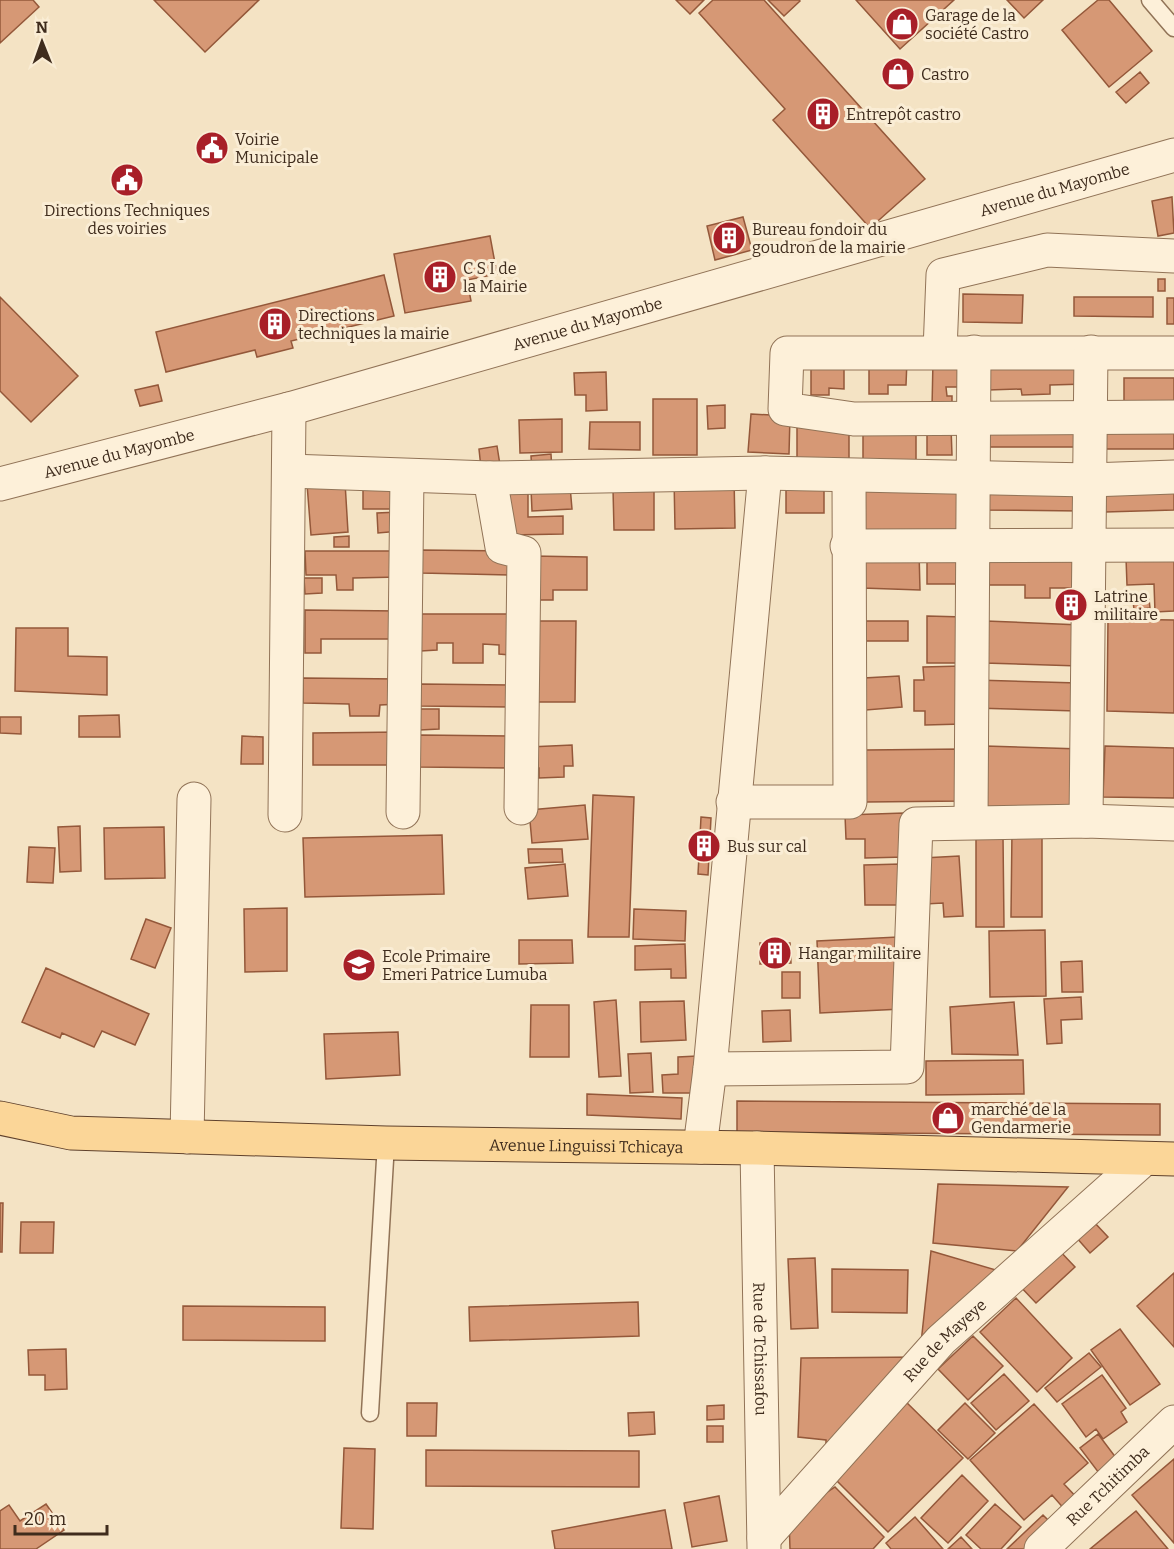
<svg xmlns="http://www.w3.org/2000/svg" width="1174" height="1549" font-family="Bitter,serif">
	<style>
		.building { fill: #d69875; stroke: #94583a; stroke-width: 1.5 }
		.lines { fill: none; stroke-linecap: round; stroke-linejoin: round }
		.service-casing { stroke: #917357; stroke-width: 19 }
		.minor-casing { stroke: #917357; stroke-width: 35 }
		.tertiary-casing { stroke: #917357; stroke-width: 35 }
		.primary-casing { stroke: #5f412c; stroke-width: 35 }
		.service { stroke: #fdf0d9; stroke-width: 16 }
		.minor { stroke: #fdf0d9; stroke-width: 33 }
		.tertiary { stroke: #fdf0d9; stroke-width: 33 }
		.primary { stroke: #fbd698; stroke-width: 33 }
		.labels { text-anchor: middle; stroke-width: 6; stroke-linejoin: round; paint-order: stroke }
		.poi-label { font-size: 16px; fill: #3f2c1d; stroke: #faedd5; text-anchor: start }
		.street-label { font-size: 16px; fill: #3f2c1d; stroke: #faedd5 }
	</style>
	<rect width="100%" height="100%" fill="#f4e3c4"/>
	<path class="building" d="M 0,0 L 33,0 L 39,7 L 0,43 Z
		M 154,0 L 259,0 L 205,52 Z
		M 676,0 L 704,0 L 690,14 Z
		M 713,0 L 764,0 L 925,179 L 870,228 L 773,120 L 785,109 L 699,13 Z
		M 768,0 L 799,0 L 800,1 L 784,16 Z
		M 856,0 L 954,0 L 900,49 Z
		M 1007,0 L 1043,0 L 1024,18 Z
		M 1098,0 L 1109,0 L 1152,51 L 1109,87 L 1062,30 Z
		M 1140,72 L 1149,83 L 1126,103 L 1116,92 Z
		M 1172,197 L 1174,233 L 1158,236 L 1152,201 Z
		M 743,217 L 752,250 L 715,260 L 707,226 Z
		M 490,236 L 497,274 L 467,280 L 471,301 L 405,313 L 394,254 Z
		M 384,275 L 394,316 L 291,341 L 293,348 L 257,357 L 255,350 L 166,372 L 156,332 Z
		M 1158,279 L 1165,279 L 1165,291 L 1158,291 Z
		M 963,294 L 1023,295 L 1022,323 L 963,322 Z
		M 0,297 L 78,376 L 31,422 L 0,391 Z
		M 1074,297 L 1153,297 L 1153,317 L 1074,316 Z
		M 1167,298 L 1174,298 L 1174,324 L 1167,324 Z
		M 1085,359 L 1086,384 L 1050,385 L 1050,394 L 1022,395 L 1021,389 L 988,390 L 987,363 Z
		M 869,360 L 907,360 L 906,385 L 888,385 L 888,394 L 869,394 Z
		M 933,360 L 964,360 L 964,387 L 946,387 L 947,396 L 952,396 L 952,407 L 932,408 Z
		M 811,361 L 844,361 L 844,389 L 829,388 L 829,395 L 811,395 Z
		M 606,372 L 607,410 L 586,411 L 586,395 L 575,395 L 574,373 Z
		M 1124,378 L 1174,378 L 1174,407 L 1124,407 Z
		M 158,385 L 162,401 L 140,406 L 135,390 Z
		M 653,399 L 697,399 L 697,455 L 653,455 Z
		M 725,405 L 725,428 L 708,429 L 707,406 Z
		M 751,414 L 790,416 L 789,454 L 748,452 Z
		M 562,419 L 562,452 L 520,453 L 519,420 Z
		M 1174,421 L 1174,449 L 1101,449 L 1101,422 Z
		M 590,422 L 640,422 L 640,450 L 589,449 Z
		M 984,422 L 1083,422 L 1083,447 L 985,447 Z
		M 797,427 L 849,427 L 849,473 L 797,463 Z
		M 951,427 L 952,455 L 927,455 L 927,428 Z
		M 863,430 L 916,430 L 916,470 L 863,470 Z
		M 497,446 L 500,465 L 481,468 L 479,449 Z
		M 551,454 L 552,471 L 532,473 L 531,456 Z
		M 734,477 L 735,528 L 675,529 L 674,478 Z
		M 961,481 L 961,534 L 863,535 L 863,482 Z
		M 345,482 L 348,532 L 311,535 L 307,484 Z
		M 1174,482 L 1174,510 L 1105,512 L 1104,484 Z
		M 363,486 L 401,486 L 401,509 L 363,509 Z
		M 570,486 L 572,509 L 532,511 L 531,489 Z
		M 824,488 L 824,513 L 786,513 L 786,489 Z
		M 981,488 L 1082,489 L 1082,511 L 981,510 Z
		M 613,489 L 654,489 L 654,530 L 614,530 Z
		M 507,490 L 528,490 L 528,517 L 563,516 L 563,534 L 509,535 Z
		M 399,512 L 400,531 L 378,533 L 377,513 Z
		M 349,536 L 349,547 L 334,547 L 334,537 Z
		M 421,550 L 513,551 L 512,575 L 421,573 Z
		M 305,551 L 399,551 L 399,577 L 353,578 L 353,590 L 337,590 L 336,575 L 306,575 Z
		M 919,551 L 920,590 L 862,588 L 861,553 Z
		M 927,554 L 962,554 L 963,584 L 927,584 Z
		M 986,554 L 1080,555 L 1080,588 L 1050,588 L 1050,598 L 1025,598 L 1025,585 L 985,585 Z
		M 533,556 L 587,557 L 587,590 L 553,590 L 553,600 L 533,600 Z
		M 1126,558 L 1174,558 L 1174,611 L 1155,612 L 1154,584 L 1127,585 Z
		M 304,578 L 322,578 L 322,593 L 305,594 Z
		M 1061,597 L 1082,598 L 1081,613 L 1060,612 Z
		M 1149,599 L 1150,608 L 1134,610 L 1133,600 Z
		M 305,610 L 398,611 L 398,639 L 321,639 L 321,653 L 305,653 Z
		M 421,614 L 511,614 L 511,655 L 499,654 L 499,645 L 483,644 L 483,663 L 453,663 L 453,643 L 437,643 L 437,650 L 421,651 Z
		M 927,616 L 964,617 L 963,663 L 927,663 Z
		M 1108,619 L 1174,620 L 1174,713 L 1107,711 Z
		M 533,621 L 576,621 L 575,702 L 532,702 Z
		M 866,621 L 908,621 L 908,641 L 866,641 Z
		M 986,621 L 1081,625 L 1079,666 L 984,663 Z
		M 16,628 L 68,628 L 68,656 L 107,657 L 107,695 L 15,691 Z
		M 962,666 L 963,724 L 925,725 L 925,711 L 914,711 L 914,680 L 924,680 L 923,667 Z
		M 899,676 L 902,707 L 866,710 L 864,678 Z
		M 303,678 L 399,679 L 399,704 L 380,705 L 379,716 L 350,716 L 349,704 L 303,703 Z
		M 975,680 L 1078,683 L 1077,711 L 974,708 Z
		M 420,684 L 510,685 L 510,707 L 420,706 Z
		M 420,709 L 439,709 L 439,729 L 420,730 Z
		M 119,715 L 120,737 L 79,737 L 79,716 Z
		M 0,717 L 21,717 L 21,734 L 0,733 Z
		M 402,732 L 402,765 L 313,765 L 313,733 Z
		M 420,735 L 513,736 L 512,768 L 420,767 Z
		M 242,736 L 263,737 L 263,764 L 241,764 Z
		M 572,745 L 573,766 L 564,766 L 564,777 L 539,778 L 539,768 L 530,769 L 529,747 Z
		M 985,746 L 1081,749 L 1079,811 L 982,808 Z
		M 1105,746 L 1174,748 L 1174,798 L 1103,797 Z
		M 964,749 L 964,801 L 866,802 L 866,750 Z
		M 593,795 L 634,797 L 629,937 L 588,937 Z
		M 585,805 L 588,839 L 532,843 L 529,810 Z
		M 904,813 L 905,857 L 865,858 L 865,839 L 846,839 L 845,815 Z
		M 701,817 L 711,818 L 708,875 L 698,874 Z
		M 80,826 L 81,871 L 60,872 L 58,827 Z
		M 164,827 L 165,878 L 105,879 L 104,828 Z
		M 1012,830 L 1042,830 L 1042,917 L 1011,917 Z
		M 442,835 L 444,894 L 305,897 L 303,838 Z
		M 976,836 L 1003,836 L 1004,927 L 976,927 Z
		M 29,847 L 55,848 L 53,883 L 27,882 Z
		M 528,849 L 562,849 L 563,862 L 529,863 Z
		M 959,856 L 963,916 L 944,917 L 943,903 L 925,904 L 923,858 Z
		M 565,864 L 568,896 L 528,899 L 525,868 Z
		M 901,864 L 902,905 L 865,905 L 864,865 Z
		M 287,908 L 287,971 L 245,972 L 244,909 Z
		M 634,909 L 686,911 L 685,941 L 633,939 Z
		M 146,919 L 171,928 L 155,968 L 131,959 Z
		M 1045,930 L 1046,996 L 990,997 L 989,931 Z
		M 898,937 L 902,1009 L 820,1013 L 817,941 Z
		M 519,940 L 572,940 L 573,963 L 519,964 Z
		M 760,943 L 790,943 L 791,963 L 760,964 Z
		M 685,944 L 686,978 L 671,978 L 671,969 L 635,970 L 635,946 Z
		M 1082,961 L 1083,992 L 1062,992 L 1061,962 Z
		M 46,968 L 149,1014 L 135,1045 L 102,1031 L 94,1047 L 62,1033 L 60,1038 L 22,1022 Z
		M 782,972 L 800,972 L 800,998 L 782,998 Z
		M 1081,997 L 1082,1019 L 1061,1020 L 1062,1043 L 1047,1044 L 1044,999 Z
		M 616,1000 L 621,1076 L 599,1077 L 594,1002 Z
		M 684,1001 L 686,1040 L 641,1042 L 640,1002 Z
		M 1014,1002 L 1018,1055 L 952,1054 L 950,1007 Z
		M 531,1005 L 569,1005 L 569,1057 L 530,1057 Z
		M 790,1010 L 791,1041 L 763,1042 L 762,1011 Z
		M 398,1032 L 400,1075 L 326,1079 L 324,1034 Z
		M 651,1053 L 653,1092 L 630,1093 L 628,1054 Z
		M 697,1056 L 697,1093 L 663,1093 L 662,1075 L 678,1074 L 678,1057 Z
		M 1023,1060 L 1024,1094 L 926,1095 L 926,1061 Z
		M 587,1094 L 682,1098 L 681,1119 L 587,1115 Z
		M 737,1101 L 1160,1104 L 1160,1135 L 737,1132 Z
		M 938,1184 L 1068,1187 L 1017,1251 L 933,1243 Z
		M 0,1203 L 3,1203 L 2,1252 L 0,1252 Z
		M 21,1222 L 54,1222 L 53,1253 L 20,1253 Z
		M 1094,1222 L 1108,1237 L 1090,1253 L 1076,1237 Z
		M 1057,1248 L 1075,1267 L 1036,1303 L 1018,1284 Z
		M 931,1251 L 996,1270 L 921,1343 Z
		M 815,1258 L 818,1328 L 791,1329 L 788,1259 Z
		M 832,1269 L 908,1270 L 907,1313 L 832,1312 Z
		M 1174,1273 L 1174,1347 L 1137,1306 Z
		M 1016,1298 L 1072,1358 L 1037,1392 L 980,1332 Z
		M 638,1302 L 639,1336 L 470,1341 L 469,1307 Z
		M 183,1306 L 325,1307 L 325,1341 L 183,1340 Z
		M 1120,1329 L 1160,1384 L 1130,1405 L 1091,1350 Z
		M 973,1336 L 1003,1366 L 968,1400 L 938,1369 Z
		M 66,1349 L 67,1389 L 45,1390 L 45,1375 L 29,1375 L 28,1350 Z
		M 1089,1353 L 1101,1367 L 1057,1402 L 1045,1388 Z
		M 923,1357 L 826,1457 L 826,1440 L 798,1437 L 801,1358 Z
		M 1004,1374 L 1029,1401 L 996,1430 L 971,1403 Z
		M 1102,1375 L 1126,1408 L 1121,1412 L 1127,1422 L 1103,1439 L 1096,1429 L 1086,1437 L 1062,1404 Z
		M 900,1396 L 963,1458 L 888,1532 L 826,1470 Z
		M 407,1403 L 437,1403 L 436,1436 L 407,1436 Z
		M 965,1403 L 995,1433 L 968,1459 L 938,1430 Z
		M 1034,1404 L 1088,1463 L 1064,1484 L 1079,1500 L 1066,1511 L 1052,1495 L 1024,1520 L 970,1460 Z
		M 724,1405 L 724,1419 L 707,1420 L 707,1406 Z
		M 654,1412 L 655,1434 L 629,1436 L 628,1413 Z
		M 707,1426 L 723,1426 L 723,1442 L 707,1442 Z
		M 1098,1434 L 1123,1467 L 1105,1481 L 1080,1448 Z
		M 344,1448 L 375,1449 L 373,1529 L 341,1528 Z
		M 426,1450 L 639,1451 L 639,1487 L 426,1486 Z
		M 1174,1459 L 1174,1543 L 1132,1495 Z
		M 962,1475 L 988,1501 L 948,1543 L 921,1518 Z
		M 835,1487 L 884,1537 L 873,1549 L 790,1549 L 789,1518 Z
		M 719,1496 L 727,1541 L 692,1547 L 684,1503 Z
		M 46,1504 L 64,1530 L 36,1549 L 0,1549 L 0,1511 L 9,1505 L 20,1521 Z
		M 995,1504 L 1021,1527 L 1001,1549 L 981,1549 L 966,1535 Z
		M 665,1510 L 672,1549 L 555,1549 L 552,1531 Z
		M 1136,1511 L 1168,1549 L 1090,1549 Z
		M 1043,1515 L 1055,1527 L 1031,1549 L 1007,1549 Z
		M 915,1517 L 943,1549 L 891,1549 L 886,1543 Z
		M 961,1537 L 972,1549 L 948,1549 Z"/>
	<g class="lines">
		<g class="service-casing">
			<path id="service" d="M 1150,0 L 1174,28
				M 370,1413 L 386,1143"/>
		</g>
		<g class="minor-casing">
			<g id="minor">
				<path d="M 940,351 L 943,275 L 1047,250 L 1174,256"/>
				<path d="M 1174,353 L 787,353 L 785,409 L 854,419 L 1174,417"/>
				<path d="M 289,471 L 490,478 L 765,473 L 1090,480 L 1174,477"/>
				<path d="M 490,478 L 502,547 L 524,553 L 521,808"/>
				<path d="M 847,546 L 1174,545"/>
				<path d="M 733,802 L 850,802 L 849,477"/>
				<path d="M 403,812 L 407,476"/>
				<path d="M 285,815 L 289,409"/>
				<path d="M 971,821 L 974,352"/>
				<path d="M 1086,821 L 1091,352"/>
				<path d="M 710,1069 L 907,1067 L 916,824 L 1086,821 L 1174,824"/>
				<path d="M 187,1137 L 194,799"/>
				<path d="M 700,1147 L 710,1069 L 765,473"/>
				<path id="s1" d="M 757,1148 L 764,1548"/>
				<path id="s2" d="M 764,1538 L 941,1340 L 1143,1160"/>
				<path id="s3" d="M 1041,1549 L 1174,1422"/>
			</g>
		</g>
		<g class="tertiary-casing">
			<g id="tertiary">
				<path id="s4" d="M 0,484 L 289,409 L 1174,155"/>
			</g>
		</g>
		<g class="primary-casing">
			<g id="primary">
				<path id="s5" d="M 0,1118 L 71,1133 L 386,1143 L 757,1148 L 1174,1159"/>
			</g>
		</g>
		<use href="#service" class="service"/>
		<use href="#minor" class="minor"/>
		<use href="#tertiary" class="tertiary"/>
		<use href="#primary" class="primary"/>
	</g>
	<defs>
		<g id="shop-disc" transform="scale(1.725)"><circle r="9.5" fill="#a81f28" stroke="#faedd5"/><path d="M-5-2.5h2.3a2.7 3.5 0 0 1 5.4 0H5L5.5 6h-11ZM-1.5-2.5h3a1.5 2.3 0 0 0-3 0Z" fill="#fff"/></g>
		<g id="building-disc" transform="scale(1.725)"><circle r="9.5" fill="#a81f28" stroke="#faedd5"/><path d="M-4-6H4V6H1V3H-1V6H-4ZM-2.5-4.3h1.7v1.8h-1.7ZM.8-4.3h1.7v1.8H.8ZM-2.5-1h1.7V.8h-1.7ZM.8-1h1.7V.8H.8Z" fill="#fff"/></g>
		<g id="civic-disc" transform="scale(1.725)"><circle r="9.5" fill="#a81f28" stroke="#faedd5"/><path d="M-.6-6.5H3V-4.5H.6V-3L4-1V1h2V6H-6V1h2V-1L-.6-3ZM-1.2 2.5V6h2.4V2.5Z" fill="#fff"/></g>
		<g id="school-disc" transform="scale(1.725)"><circle r="9.5" fill="#a81f28" stroke="#faedd5"/><path d="M0-5L7-2L0 1L-7-2ZM-4 1L0 2.5L4 1V4Q0 6-4 4Z" fill="#fff"/></g>
	</defs>
	<g fill-rule="evenodd">
		<use href="#shop-disc" x="902" y="24"/>
		<use href="#shop-disc" x="898" y="74"/>
		<use href="#building-disc" x="823" y="114"/>
		<use href="#civic-disc" x="212" y="148"/>
		<use href="#civic-disc" x="127" y="180"/>
		<use href="#building-disc" x="729" y="238"/>
		<use href="#building-disc" x="440" y="277"/>
		<use href="#building-disc" x="275" y="324"/>
		<use href="#building-disc" x="1071" y="605"/>
		<use href="#building-disc" x="704" y="846"/>
		<use href="#building-disc" x="775" y="953"/>
		<use href="#school-disc" x="359" y="965"/>
		<use href="#shop-disc" x="948" y="1118"/>
	</g>
	<g class="labels">
		<g class="poi-label">
			<text x="925" y="21">Garage de la<tspan x="925" dy="18">société Castro</tspan></text>
			<text x="921" y="80">Castro</text>
			<text x="846" y="120">Entrepôt castro</text>
			<text x="235" y="145">Voirie<tspan x="235" dy="18">Municipale</tspan></text>
			<text x="127" y="216" text-anchor="middle">Directions Techniques<tspan x="127" dy="18">des voiries</tspan></text>
			<text x="752" y="235">Bureau fondoir du<tspan x="752" dy="18">goudron de la mairie</tspan></text>
			<text x="463" y="274">C S I de<tspan x="463" dy="18">la Mairie</tspan></text>
			<text x="298" y="321">Directions<tspan x="298" dy="18">techniques la mairie</tspan></text>
			<text x="1094" y="602">Latrine<tspan x="1094" dy="18">militaire</tspan></text>
			<text x="727" y="852">Bus sur cal</text>
			<text x="798" y="959">Hangar militaire</text>
			<text x="382" y="962">Ecole Primaire<tspan x="382" dy="18">Emeri Patrice Lumuba</tspan></text>
			<text x="971" y="1115">marché de la<tspan x="971" dy="18">Gendarmerie</tspan></text>
		</g>
		<g class="street-label">
			<text dy="6" stroke="none"><textPath href="#s4" startOffset="1095">Avenue du Mayombe</textPath></text>
			<text dy="6" stroke="none"><textPath href="#s4" startOffset="609">Avenue du Mayombe</textPath></text>
			<text dy="6" stroke="none"><textPath href="#s4" startOffset="123">Avenue du Mayombe</textPath></text>
			<text dy="6" stroke="none"><textPath href="#s5" startOffset="588">Avenue Linguissi Tchicaya</textPath></text>
			<text dy="6" stroke="none"><textPath href="#s2" startOffset="268">Rue de Mayeye</textPath></text>
			<text dy="6" stroke="none"><textPath href="#s1" startOffset="201">Rue de Tchissafou</textPath></text>
			<text dy="6" stroke="none"><textPath href="#s3" startOffset="92">Rue Tchitimba</textPath></text>
		</g>
	</g>
	<g transform="translate(42 42) rotate(359)" stroke="#faedd5" stroke-width="4.5" paint-order="stroke">
	<path d="M0-4.5L10 22L0 15L-10 22Z" fill="#3f2c1d"/>
	<text y="-9" font-size="16" font-weight="bold" text-anchor="middle" fill="#3f2c1d">N</text>
	</g>
	<path d="M15 1525v9h92v-9" fill="none" stroke="#3f2c1d" stroke-width="3"/>
	<text x="24" y="1525" font-size="18" fill="#3f2c1d" stroke="#faedd5" stroke-width="4.5" paint-order="stroke">20 m</text>
</svg>
